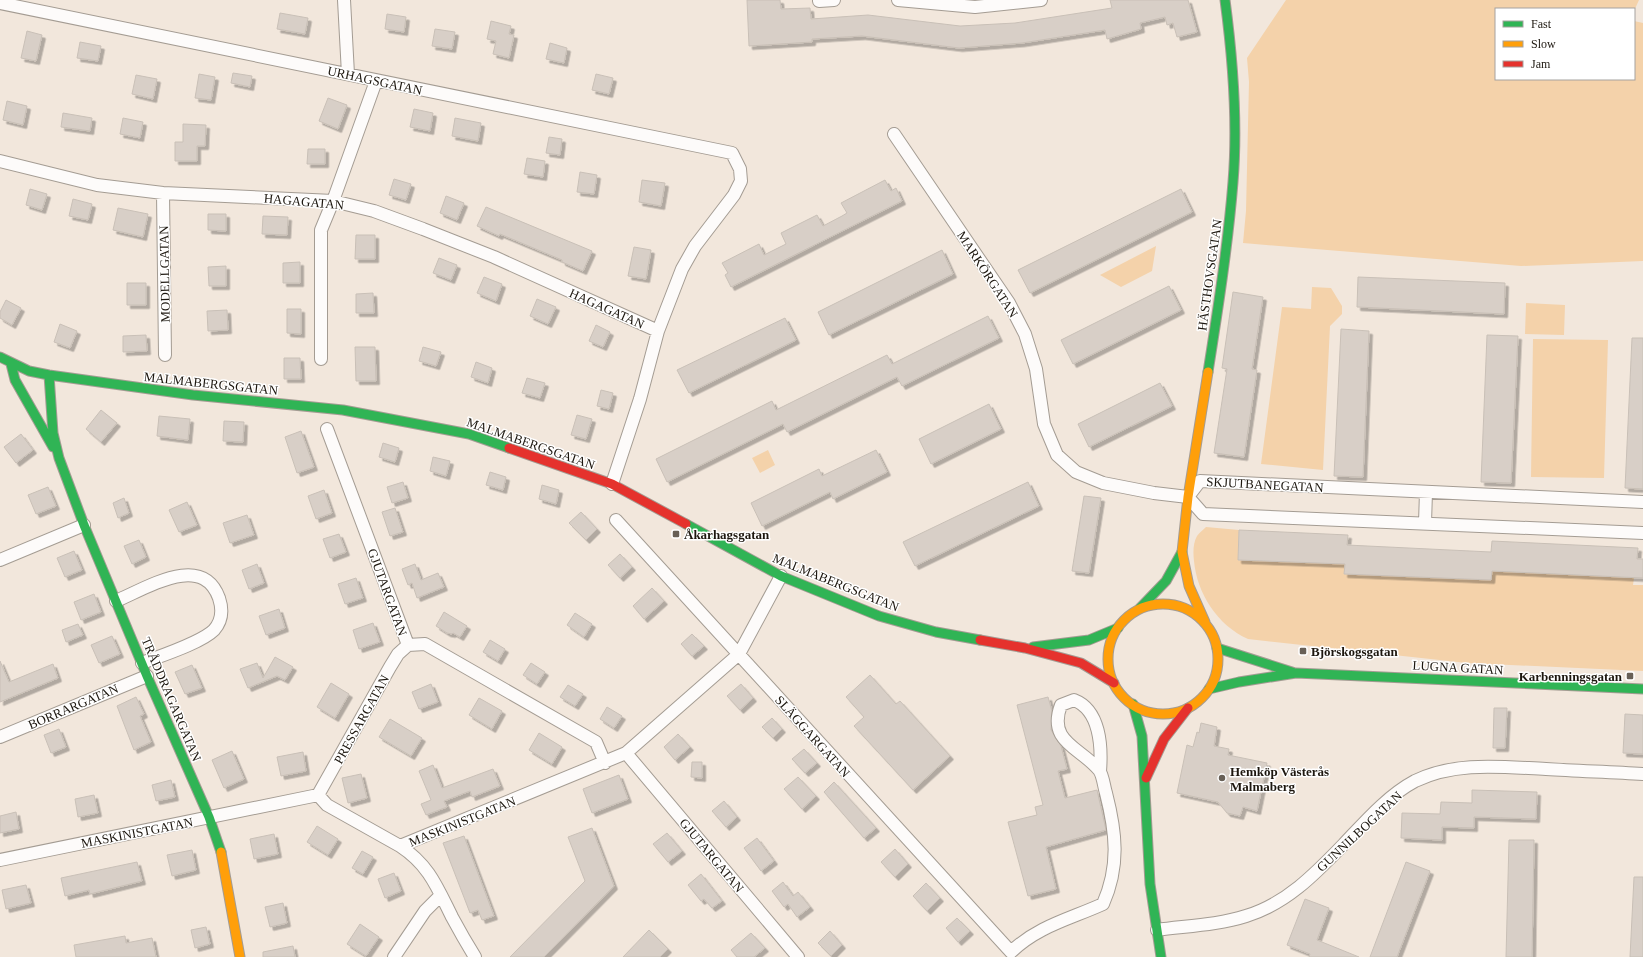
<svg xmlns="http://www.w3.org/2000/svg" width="1643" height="957" font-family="'Times New Roman',serif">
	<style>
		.green { fill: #f4d2aa }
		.building { fill: #d8cfc7; stroke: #c9c0b7; filter: url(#shadow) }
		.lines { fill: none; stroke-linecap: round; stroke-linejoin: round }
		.street-casing { stroke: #a49c93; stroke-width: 14 }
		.fast-casing { stroke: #a49c93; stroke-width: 11 }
		.slow-casing { stroke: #a49c93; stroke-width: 11 }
		.jam-casing { stroke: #a49c93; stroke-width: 11 }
		.street { stroke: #fdfbfa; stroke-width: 12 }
		.fast { stroke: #30b455; stroke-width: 9 }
		.slow { stroke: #ff9f0a; stroke-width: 9 }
		.jam { stroke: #e5322d; stroke-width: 9 }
		.poi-dot { fill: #686057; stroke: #fff; stroke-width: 1.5 }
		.labels { text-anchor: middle; stroke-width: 3; stroke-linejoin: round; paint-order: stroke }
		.street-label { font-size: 13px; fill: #1d170f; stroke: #fff }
		.poi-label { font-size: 13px; font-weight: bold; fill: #1d170f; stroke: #fff; text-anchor: start }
	</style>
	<defs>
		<filter id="shadow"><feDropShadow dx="3.5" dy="3.5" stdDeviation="0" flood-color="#0004"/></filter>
	</defs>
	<rect width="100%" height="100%" fill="#f2e7dc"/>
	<path class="green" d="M 1286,0 L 1639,0 L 1634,11 L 1634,9 L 1496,9 L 1496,79 L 1634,79 L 1634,21 L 1643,23 L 1643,261 L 1521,266 L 1243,243 L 1246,211 L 1249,82 L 1247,58 Z
		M 1156,246 L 1152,271 L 1121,287 L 1100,275 Z
		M 1312,287 L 1331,288 L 1342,306 L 1342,314 L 1330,326 L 1323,470 L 1261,464 L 1282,307 L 1311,309 Z
		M 1526,303 L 1565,305 L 1564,335 L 1525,334 Z
		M 1533,339 L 1608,340 L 1604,478 L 1531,477 Z
		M 768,450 L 775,465 L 760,473 L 752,458 Z
		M 1206,527 L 1239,530 L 1238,560 L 1345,564 L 1344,574 L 1491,580 L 1492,571 L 1634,578 L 1633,585 L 1643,585 L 1643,671 L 1467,663 L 1248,639 C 1217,625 1197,593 1194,561 C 1193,553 1193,543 1197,536 C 1199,533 1203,530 1206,527 Z"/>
	<path class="building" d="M 747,0 L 780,0 L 781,9 L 810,8 L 811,19 L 868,15 L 960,26 L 1015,23 L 1112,8 L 1110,0 L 1188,0 L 1197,32 L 1177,37 L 1173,23 L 1167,25 L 1165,17 L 1140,23 L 1141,29 L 1107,39 L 1105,30 L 1022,43 L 959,48 L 862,36 L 812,39 L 812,42 L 749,46 Z
		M 280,13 L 308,18 L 305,34 L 277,29 Z
		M 387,14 L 406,17 L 404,32 L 385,29 Z
		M 491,21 L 511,26 L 509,34 L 514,35 L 509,58 L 493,54 L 496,41 L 487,39 Z
		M 435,29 L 455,32 L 452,49 L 432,46 Z
		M 27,31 L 42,35 L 36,61 L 21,58 Z
		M 80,42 L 101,46 L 98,61 L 77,58 Z
		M 550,43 L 567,48 L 564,63 L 546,59 Z
		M 233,73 L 252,76 L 250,87 L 231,83 Z
		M 199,74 L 215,77 L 211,100 L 195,98 Z
		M 596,74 L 613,78 L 609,94 L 592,90 Z
		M 136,75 L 157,79 L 153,99 L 132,94 Z
		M 328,98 L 347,105 L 338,129 L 319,121 Z
		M 7,101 L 27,106 L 23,125 L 3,120 Z
		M 414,109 L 433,113 L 430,131 L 410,127 Z
		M 63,113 L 92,118 L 90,131 L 61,127 Z
		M 123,118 L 143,122 L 140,138 L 120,134 Z
		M 455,118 L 481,123 L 478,141 L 452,136 Z
		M 183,124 L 206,125 L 205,146 L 197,146 L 197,161 L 175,161 L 175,142 L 183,142 Z
		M 549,137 L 562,139 L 560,155 L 546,153 Z
		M 308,149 L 325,149 L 325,164 L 307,164 Z
		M 527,158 L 545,161 L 543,177 L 524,174 Z
		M 580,172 L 597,175 L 594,194 L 577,192 Z
		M 394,179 L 411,184 L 406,200 L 389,195 Z
		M 642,180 L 665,183 L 661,206 L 639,202 Z
		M 885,180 L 891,191 L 896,188 L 902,201 L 731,287 L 725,275 L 728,273 L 722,263 L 759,244 L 764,255 L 786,244 L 781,233 L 817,215 L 823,226 L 842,216 L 847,213 L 841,203 Z
		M 30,189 L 47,194 L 42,210 L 26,205 Z
		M 1181,189 L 1192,212 L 1030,293 L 1018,270 Z
		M 446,196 L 464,203 L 457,220 L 440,213 Z
		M 73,199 L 92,204 L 88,220 L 69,216 Z
		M 486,207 L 592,251 L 583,271 L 562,262 L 562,260 L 500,234 L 499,236 L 477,226 Z
		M 118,208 L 148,214 L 143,237 L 113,230 Z
		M 208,214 L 226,214 L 226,231 L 208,230 Z
		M 263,216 L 288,217 L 287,235 L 262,234 Z
		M 356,235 L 375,235 L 375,259 L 355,259 Z
		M 634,247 L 651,250 L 646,279 L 628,276 Z
		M 942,250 L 953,274 L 829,335 L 818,312 Z
		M 439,258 L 457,265 L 451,280 L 433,273 Z
		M 300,262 L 300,283 L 283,283 L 283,263 Z
		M 226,266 L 226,286 L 209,286 L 208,267 Z
		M 484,277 L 502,284 L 496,301 L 477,293 Z
		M 1358,277 L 1505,283 L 1504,314 L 1357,307 Z
		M 127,283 L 146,283 L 146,305 L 127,305 Z
		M 1169,286 L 1181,310 L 1073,364 L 1061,340 Z
		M 1233,292 L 1263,297 L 1252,369 L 1257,370 L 1244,457 L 1214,453 L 1227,369 L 1222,368 Z
		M 373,293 L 374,313 L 356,313 L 356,294 Z
		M 537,299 L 556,307 L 548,324 L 530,316 Z
		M 6,300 L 21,308 L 12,325 L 0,318 L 0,312 Z
		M 287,309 L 301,309 L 301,334 L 287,333 Z
		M 227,310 L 228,330 L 208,331 L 207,311 Z
		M 988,316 L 999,338 L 902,386 L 897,377 L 787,432 L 783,424 L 667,482 L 656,459 L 772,401 L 776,410 L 887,355 L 892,364 Z
		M 785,318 L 796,340 L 689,393 L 677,370 Z
		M 60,324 L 77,331 L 70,348 L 54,342 Z
		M 596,325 L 610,332 L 603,347 L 589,341 Z
		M 1341,329 L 1369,331 L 1363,477 L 1334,476 Z
		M 146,335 L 147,351 L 123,352 L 123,336 Z
		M 1487,335 L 1518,336 L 1511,483 L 1481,482 Z
		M 1632,338 L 1643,338 L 1643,489 L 1625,488 Z
		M 355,347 L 375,347 L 376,381 L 356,381 Z
		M 423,347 L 441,352 L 436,366 L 419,361 Z
		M 284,358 L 300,358 L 301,379 L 284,379 Z
		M 476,362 L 492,368 L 488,383 L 471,377 Z
		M 527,378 L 545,383 L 540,398 L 522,393 Z
		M 1160,383 L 1172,406 L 1089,447 L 1078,424 Z
		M 601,390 L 613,393 L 609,409 L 597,406 Z
		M 989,404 L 1001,429 L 931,464 L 919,439 Z
		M 101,410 L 117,423 L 101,442 L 86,429 Z
		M 577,415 L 592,419 L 586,439 L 571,435 Z
		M 159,416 L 190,419 L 188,440 L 157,436 Z
		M 224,421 L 244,422 L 243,442 L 223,441 Z
		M 301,431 L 314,467 L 297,473 L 285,437 Z
		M 21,434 L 33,450 L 16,463 L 4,447 Z
		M 383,443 L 399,448 L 395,462 L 379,457 Z
		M 876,450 L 887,472 L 833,499 L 830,492 L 762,526 L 751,503 L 819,469 L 822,476 Z
		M 433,457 L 450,461 L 446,476 L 430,471 Z
		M 490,472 L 506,477 L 503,490 L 486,485 Z
		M 403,482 L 408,498 L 392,503 L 387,487 Z
		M 1028,482 L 1039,506 L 915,566 L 903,542 Z
		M 542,485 L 559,490 L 556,504 L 539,499 Z
		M 48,487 L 56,506 L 36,514 L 28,495 Z
		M 324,490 L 332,513 L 316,519 L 308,496 Z
		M 1084,496 L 1101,498 L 1089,573 L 1072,571 Z
		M 124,498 L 129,513 L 118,518 L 113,503 Z
		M 187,502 L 197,525 L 179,532 L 169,510 Z
		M 395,508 L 403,532 L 390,536 L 382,512 Z
		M 581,512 L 597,529 L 586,540 L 569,523 Z
		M 247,515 L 254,535 L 230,543 L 223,523 Z
		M 1239,530 L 1348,535 L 1347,545 L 1491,552 L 1492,541 L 1638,548 L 1637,559 L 1643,559 L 1643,578 L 1492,571 L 1491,580 L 1344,574 L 1345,564 L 1238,560 Z
		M 339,534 L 346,552 L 330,558 L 323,539 Z
		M 139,540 L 146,557 L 132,564 L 124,546 Z
		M 74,551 L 82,570 L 65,577 L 57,558 Z
		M 620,554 L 632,567 L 620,578 L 608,565 Z
		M 257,564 L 264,583 L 249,589 L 242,570 Z
		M 415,564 L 421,580 L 438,573 L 444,587 L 417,598 L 412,583 L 408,585 L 402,569 Z
		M 356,578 L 363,598 L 345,604 L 338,584 Z
		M 652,588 L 664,601 L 644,619 L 633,606 Z
		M 94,594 L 101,612 L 81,620 L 74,602 Z
		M 279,609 L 285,628 L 266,635 L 259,616 Z
		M 444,612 L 467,626 L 460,637 L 453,633 L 452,634 L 447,633 L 436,626 Z
		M 575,613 L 592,624 L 584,637 L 567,625 Z
		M 373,623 L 380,642 L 359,649 L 353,630 Z
		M 78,624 L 83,635 L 66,642 L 62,630 Z
		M 692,634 L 704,646 L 692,656 L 681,644 Z
		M 112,636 L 120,654 L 99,663 L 91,645 Z
		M 490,640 L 505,649 L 498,661 L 483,652 Z
		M 275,657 L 293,667 L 285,680 L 277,676 L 248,688 L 240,669 L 257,663 L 263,678 Z
		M 0,661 L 9,682 L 53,664 L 58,678 L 0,702 Z
		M 531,663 L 545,672 L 537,684 L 523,675 Z
		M 192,665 L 202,688 L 185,694 L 175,672 Z
		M 870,675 L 896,704 L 900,701 L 950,756 L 913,790 L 854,726 L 864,717 L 846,697 Z
		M 331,683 L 349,694 L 335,718 L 317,707 Z
		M 431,684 L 438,702 L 419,709 L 412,692 Z
		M 741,684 L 753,698 L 740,710 L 727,696 Z
		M 568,685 L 583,694 L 575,706 L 560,697 Z
		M 136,697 L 144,714 L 140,716 L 151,742 L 134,750 L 117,706 Z
		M 1048,697 L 1052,711 L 1051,730 L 1061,746 L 1067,769 L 1058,771 L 1065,798 L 1097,790 L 1106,830 L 1046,847 L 1056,889 L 1028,896 L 1008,822 L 1037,815 L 1035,807 L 1043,805 L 1017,705 Z
		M 479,698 L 502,711 L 492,729 L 469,715 Z
		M 607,707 L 622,716 L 614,728 L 600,719 Z
		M 1494,708 L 1507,708 L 1505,748 L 1493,748 Z
		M 1625,714 L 1643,715 L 1643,754 L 1623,753 Z
		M 772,718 L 782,729 L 773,738 L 762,727 Z
		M 390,719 L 422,738 L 411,756 L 379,737 Z
		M 1201,723 L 1217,727 L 1214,746 L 1229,749 L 1228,755 L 1267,763 L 1257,811 L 1243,807 L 1240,816 L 1227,813 L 1218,802 L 1177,793 L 1187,745 L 1193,747 L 1197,732 L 1199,733 Z
		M 59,729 L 66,747 L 51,753 L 44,735 Z
		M 539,733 L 562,747 L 552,764 L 529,750 Z
		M 678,734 L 690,747 L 675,760 L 664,747 Z
		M 804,749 L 817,763 L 805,773 L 792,759 Z
		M 232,751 L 244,779 L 224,788 L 212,760 Z
		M 303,752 L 306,771 L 281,776 L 277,757 Z
		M 692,762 L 702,762 L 702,778 L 691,777 Z
		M 433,765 L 442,788 L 493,769 L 500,786 L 472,797 L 470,791 L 444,801 L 447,807 L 426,815 L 421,804 L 431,800 L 419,771 Z
		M 361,774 L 367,798 L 348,803 L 342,778 Z
		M 619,775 L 628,799 L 592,813 L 583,789 Z
		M 798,777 L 816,796 L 802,809 L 784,789 Z
		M 171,780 L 175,797 L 156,801 L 152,785 Z
		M 834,782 L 876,828 L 864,838 L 824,792 Z
		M 1472,790 L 1537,792 L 1536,819 L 1474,817 L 1474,828 L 1442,827 L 1442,840 L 1401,838 L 1402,813 L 1440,814 L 1441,802 L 1472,803 Z
		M 94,795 L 98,813 L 78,817 L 75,799 Z
		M 724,801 L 737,817 L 726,827 L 712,811 Z
		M 16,812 L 19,829 L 0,833 L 0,816 Z
		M 317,826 L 338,839 L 328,855 L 307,842 Z
		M 592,828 L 614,886 L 544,957 L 510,957 L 585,881 L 568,837 Z
		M 667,833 L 682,851 L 668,862 L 653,844 Z
		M 274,834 L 278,854 L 254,859 L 250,839 Z
		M 464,836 L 494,916 L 482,920 L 478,910 L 470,913 L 443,843 Z
		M 757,838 L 774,861 L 761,871 L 744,848 Z
		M 1509,840 L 1534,840 L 1532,957 L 1506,957 Z
		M 895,849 L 908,864 L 895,877 L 881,862 Z
		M 192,850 L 196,870 L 172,876 L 167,855 Z
		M 362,851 L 373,857 L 363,874 L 352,868 Z
		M 137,862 L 142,881 L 90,894 L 89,890 L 65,896 L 61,878 Z
		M 1406,862 L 1430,871 L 1397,957 L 1370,957 Z
		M 394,873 L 401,891 L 385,898 L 378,879 Z
		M 701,874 L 722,901 L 712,908 L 704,899 L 701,901 L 688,885 Z
		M 1634,877 L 1643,877 L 1643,957 L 1630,957 Z
		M 783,882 L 793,896 L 798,892 L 810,907 L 797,917 L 788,904 L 784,907 L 772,891 Z
		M 926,883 L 940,898 L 927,911 L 913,896 Z
		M 26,885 L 31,903 L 6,909 L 2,890 Z
		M 1305,899 L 1329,908 L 1317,940 L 1359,957 L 1309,957 L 1310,954 L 1287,945 Z
		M 283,903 L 287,923 L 270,927 L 265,907 Z
		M 957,918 L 970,931 L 958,942 L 946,928 Z
		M 360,924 L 379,937 L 366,956 L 347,944 Z
		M 206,927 L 210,944 L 195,948 L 191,930 Z
		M 649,930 L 668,949 L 660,957 L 623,957 Z
		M 830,931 L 842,945 L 831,956 L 818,943 Z
		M 751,933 L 765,948 L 754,957 L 737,957 L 731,950 Z
		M 125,936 L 126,943 L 152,938 L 156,957 L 76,957 L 74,945 Z
		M 293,946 L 295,957 L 263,957 L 263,952 Z"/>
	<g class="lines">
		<g class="street-casing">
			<path id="street" d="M 344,0 L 348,74
				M 898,0 L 975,7 L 1041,0
				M 819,1 L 834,0
				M 0,3 L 732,153 L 740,169 L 741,181 L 734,195 L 695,246 L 682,269 L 658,331 L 640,399 L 612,484
				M 894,134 L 1009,303 L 1025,334 L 1036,369 L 1044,424 L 1057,455 L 1076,472 L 1103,483 L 1154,493 L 1188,497
				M 0,161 L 97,185 L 163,193 L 333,201 L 374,211 L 423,229 L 494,257 L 658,331
				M 163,193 L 165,355
				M 321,359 L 321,230 L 333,201 L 376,81
				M 327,429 L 408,645
				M 1190,494 L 1200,481 L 1643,502
				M 1188,497 L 1203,514 L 1643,533
				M 616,520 L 1011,952 C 1038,926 1070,919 1103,904 C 1120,866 1116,832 1106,793 C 1104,787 1103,775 1099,770 C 1080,747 1047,742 1061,705 L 1074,700 C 1100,710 1102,746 1100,771
				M 1425,523 L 1426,492
				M 0,560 L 84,525
				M 116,601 C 147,588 202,552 219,598 C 223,610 222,621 214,630 C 201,643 160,656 142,663
				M 408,645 L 425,644 L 596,742 L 605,763
				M 0,737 L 147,676
				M 626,753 L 798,957
				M 318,795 L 390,667 L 398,654 L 408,645
				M 400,846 C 429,865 437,887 452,917 C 459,930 467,944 475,957
				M 0,860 L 318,795 L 327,805 L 400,846 L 626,753 L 739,654 L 781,576
				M 1157,930 C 1186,926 1218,925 1246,916 C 1286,904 1315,874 1343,845 C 1364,823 1387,796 1415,781 C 1456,761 1502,767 1546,769 C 1578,771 1611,772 1643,774
				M 394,957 L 425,911 L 441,895"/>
		</g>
		<g class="fast-casing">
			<path id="fast" d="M 0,357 L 29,371 L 49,375 L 193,395 L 343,410 L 469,434 L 509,448
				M 11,364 L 15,380 L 53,447
				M 1208,372 C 1218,309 1228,245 1233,182 C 1238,121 1233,60 1225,0
				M 49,375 L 53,433 L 59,458 L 84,525 L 147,676 L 209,817 L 221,852
				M 686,524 L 781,576 L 879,616 L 936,632 L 980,640
				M 1140,608 L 1166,581 L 1182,552
				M 1033,647 L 1089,640 L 1118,628
				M 1217,648 L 1292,672
				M 1209,689 L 1239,682 L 1296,673 L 1643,689
				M 1133,704 L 1142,736 L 1150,884 L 1161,957"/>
		</g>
		<g class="slow-casing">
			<path id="slow" d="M1108 659a55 55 0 1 1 110 0a55 55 0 1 1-110 0Z
				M 1205,622 L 1189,586 L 1182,552 L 1188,497 L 1208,372
				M 221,852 L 240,957"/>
		</g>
		<g class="jam-casing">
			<path id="jam" d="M 509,448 L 612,484 L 686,524
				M 980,640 L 1025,648 L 1081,663 L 1114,683
				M 1146,778 L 1164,739 L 1188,708"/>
		</g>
		<use href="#street" class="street"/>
		<use href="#fast" class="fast"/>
		<use href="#slow" class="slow"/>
		<use href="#jam" class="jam"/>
	</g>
	<g class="poi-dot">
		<rect x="672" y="530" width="8" height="8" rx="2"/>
		<rect x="1299" y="647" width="8" height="8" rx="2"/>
		<rect x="1626" y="672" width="8" height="8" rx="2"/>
		<circle cx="1222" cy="778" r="4"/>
	</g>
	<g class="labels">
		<g class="street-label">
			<text transform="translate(375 80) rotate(12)" y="5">URHAGSGATAN</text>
			<text transform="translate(304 201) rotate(5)" y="5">HAGAGATAN</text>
			<text transform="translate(164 274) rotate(-91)" y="5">MODELLGATAN</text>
			<text transform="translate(988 274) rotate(57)" y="5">MARKÖRGATAN</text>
			<text transform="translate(1209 275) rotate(-82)" y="5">HÄSTHOVSGATAN</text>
			<text transform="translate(607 308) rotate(24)" y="5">HAGAGATAN</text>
			<text transform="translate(211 383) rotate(6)" y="5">MALMABERGSGATAN</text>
			<text transform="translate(531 443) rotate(19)" y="5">MALMABERGSGATAN</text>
			<text transform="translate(1265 484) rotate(3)" y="5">SKJUTBANEGATAN</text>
			<text transform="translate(836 582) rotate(22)" y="5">MALMABERGSGATAN</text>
			<text transform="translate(388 592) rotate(70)" y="5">GJUTARGATAN</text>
			<text transform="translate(1458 667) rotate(3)" y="5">LUGNA GATAN</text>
			<text transform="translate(172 699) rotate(67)" y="5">TRÅDDRAGARGATAN</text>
			<text transform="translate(73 706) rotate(-23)" y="5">BORRARGATAN</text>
			<text transform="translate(361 719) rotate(-61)" y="5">PRESSARGATAN</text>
			<text transform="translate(813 736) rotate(48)" y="5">SLÄGGARGATAN</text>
			<text transform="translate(462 821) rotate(-22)" y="5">MASKINISTGATAN</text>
			<text transform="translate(1359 831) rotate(-43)" y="5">GUNNILBOGATAN</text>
			<text transform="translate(137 832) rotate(-11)" y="5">MASKINISTGATAN</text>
			<text transform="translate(712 855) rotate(50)" y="5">GJUTARGATAN</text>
		</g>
		<g class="poi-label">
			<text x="684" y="539">Åkarhagsgatan</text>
			<text x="1311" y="656">Björskogsgatan</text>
			<text x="1622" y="681" text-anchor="end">Karbenningsgatan</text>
			<text x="1230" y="776">Hemköp Västerås<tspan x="1230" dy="15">Malmaberg</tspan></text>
		</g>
	</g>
	<rect x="1495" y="8" width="140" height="72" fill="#ffffff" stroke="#a5a29f"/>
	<rect x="1503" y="21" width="20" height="6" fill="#30b455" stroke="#a5a29f"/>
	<text x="1531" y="28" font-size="12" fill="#1d170f">Fast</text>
	<rect x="1503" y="41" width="20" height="6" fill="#ff9f0a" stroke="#a5a29f"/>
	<text x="1531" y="48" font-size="12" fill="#1d170f">Slow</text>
	<rect x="1503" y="61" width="20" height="6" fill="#e5322d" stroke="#a5a29f"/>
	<text x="1531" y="68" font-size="12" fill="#1d170f">Jam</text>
</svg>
